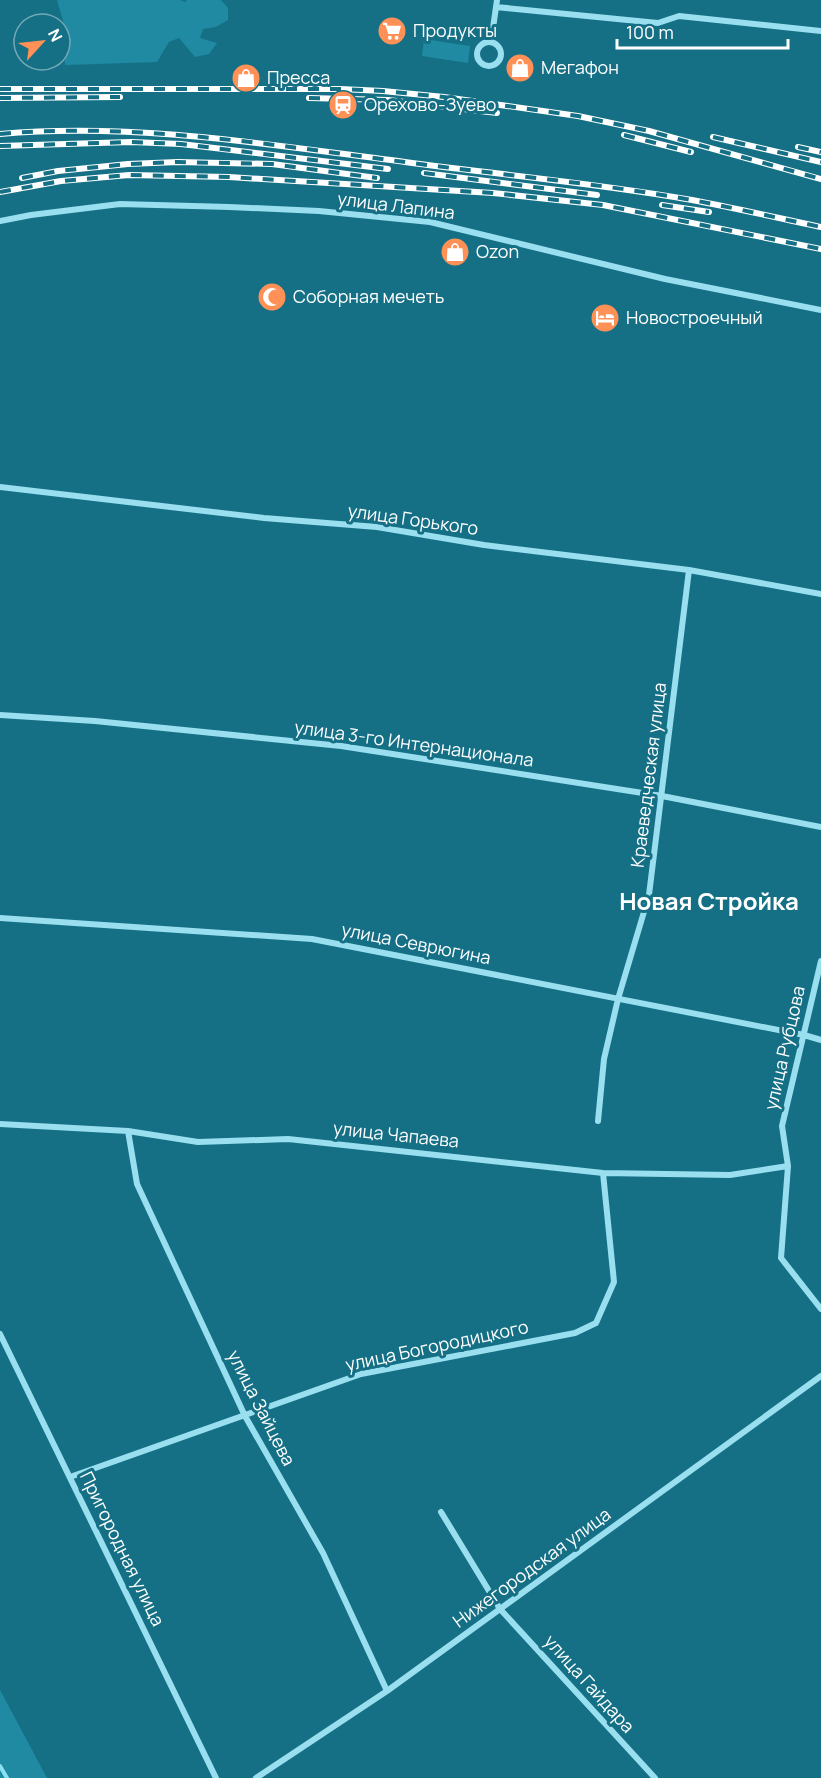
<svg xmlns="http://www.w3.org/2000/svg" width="821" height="1778" font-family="Manrope,sans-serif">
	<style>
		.green { fill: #208aa2 }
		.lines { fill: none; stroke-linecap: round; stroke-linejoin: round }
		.stream { stroke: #8be0f2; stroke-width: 4 }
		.minor { stroke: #99dfef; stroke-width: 6 }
		.rail-casing { stroke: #fff; stroke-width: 6 }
		.rail { stroke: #157086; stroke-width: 4; stroke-dasharray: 11; stroke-linecap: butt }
		.labels { text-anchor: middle; stroke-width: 6; stroke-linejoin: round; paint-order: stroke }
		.poi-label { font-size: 18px; fill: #fff; stroke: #157086; text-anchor: start }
		.street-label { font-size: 18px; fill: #fff; stroke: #157086 }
		.district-label { font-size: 24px; font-weight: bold; fill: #fff; stroke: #157086 }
	</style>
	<rect width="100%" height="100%" fill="#157086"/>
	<path class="green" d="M 57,0 L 180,0 L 185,2 L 187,0 L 221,0 L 228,8 L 228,20 L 216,27 L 203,29 L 200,38 L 217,43 L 209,54 L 195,57 L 179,38 L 169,42 L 157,62 L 65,65 L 63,21 Z
		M 424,39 L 470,46 L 468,63 L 422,56 Z
		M 0,1690 L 47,1778 L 0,1778 Z"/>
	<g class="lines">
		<path class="stream" d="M 0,1766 L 7,1778"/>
		<path class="minor" d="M 496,7 L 658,23 L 679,16 L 821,31
			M477 54a12 12 0 1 1 24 0a12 12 0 1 1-24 0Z
			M 491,42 L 497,0
			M 0,221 L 31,215 L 120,204 L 229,207 L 319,211 L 430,222 L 665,279 L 821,310
			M 0,487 L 264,518 L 377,527 L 484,545 L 689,570 L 821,594
			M 0,715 L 95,721 L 341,746 L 662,796 L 821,827
			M 0,918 L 312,939 L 804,1035 L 821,1040
			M 821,961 L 782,1126 L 788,1166 L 781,1258 L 821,1309
			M 598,1121 L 604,1059 L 618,999 L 649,895 L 689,570
			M 0,1124 L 128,1131 L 198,1142 L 288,1139 L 603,1173 L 730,1175 L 788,1166
			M 128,1131 L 137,1184 L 245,1416 L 323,1553 L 387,1691
			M 0,1334 L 216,1778
			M 70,1477 L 361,1374 L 575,1333 L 596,1323 L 614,1282 L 603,1173
			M 441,1512 L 500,1609 L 655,1778
			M 256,1778 L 387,1691 L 821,1376"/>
		<g class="rail-casing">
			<path id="rail" d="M 0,89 L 340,89 L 383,91 L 444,97 L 578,116 L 649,131 L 821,179
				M 0,98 L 120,97
				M 309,98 L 388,100 L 497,113
				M 0,134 C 135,122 272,145 405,162 C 501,175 597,183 692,200 C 735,208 778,218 821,227
				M 624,135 L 691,152
				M 713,137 L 821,162
				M 0,146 L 131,142 L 181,144 L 388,169
				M 798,147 L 821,152
				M 424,173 L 597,195
				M 22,178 L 58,171 L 128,164 L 178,162 L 272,164 L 377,178
				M 0,192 L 61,181 L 129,175 L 229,177 L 493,193 L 603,205 L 821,249
				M 662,205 L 709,212"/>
		</g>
		<use href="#rail" class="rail"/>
	</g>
	<defs>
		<g id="supermarket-disc" transform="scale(1.5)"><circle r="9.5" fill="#ff9157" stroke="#157086"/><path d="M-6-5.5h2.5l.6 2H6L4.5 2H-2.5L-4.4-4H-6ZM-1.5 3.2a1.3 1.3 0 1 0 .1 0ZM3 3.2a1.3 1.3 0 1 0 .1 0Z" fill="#fff"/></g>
		<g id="shop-disc" transform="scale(1.5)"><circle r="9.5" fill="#ff9157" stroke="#157086"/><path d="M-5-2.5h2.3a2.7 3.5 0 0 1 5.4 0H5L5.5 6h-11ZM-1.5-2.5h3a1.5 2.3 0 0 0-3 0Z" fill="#fff"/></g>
		<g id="station-disc" transform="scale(1.5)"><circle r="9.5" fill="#ff9157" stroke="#157086"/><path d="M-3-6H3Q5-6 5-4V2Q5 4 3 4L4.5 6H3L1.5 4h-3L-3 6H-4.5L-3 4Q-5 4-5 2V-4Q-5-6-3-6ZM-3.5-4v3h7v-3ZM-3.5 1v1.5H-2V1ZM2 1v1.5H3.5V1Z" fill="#fff"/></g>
		<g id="mosque-disc" transform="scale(1.5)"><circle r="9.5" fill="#ff9157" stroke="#157086"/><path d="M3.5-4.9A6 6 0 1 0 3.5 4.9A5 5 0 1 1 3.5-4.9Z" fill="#fff"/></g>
		<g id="hotel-disc" transform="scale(1.5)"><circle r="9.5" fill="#ff9157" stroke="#157086"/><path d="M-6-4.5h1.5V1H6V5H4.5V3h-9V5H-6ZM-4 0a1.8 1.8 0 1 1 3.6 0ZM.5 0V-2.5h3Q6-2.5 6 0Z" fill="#fff"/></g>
	</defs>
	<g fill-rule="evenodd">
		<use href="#supermarket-disc" x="392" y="31"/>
		<use href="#shop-disc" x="520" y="68"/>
		<use href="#shop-disc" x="246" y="78"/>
		<use href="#station-disc" x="343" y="105"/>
		<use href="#shop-disc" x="455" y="252"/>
		<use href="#mosque-disc" x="272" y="297"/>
		<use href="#hotel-disc" x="605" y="318"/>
	</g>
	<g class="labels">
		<g class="poi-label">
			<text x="413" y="37">Продукты</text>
			<text x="541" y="74">Мегафон</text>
			<text x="267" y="84">Пресса</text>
			<text x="364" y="111">Орехово-Зуево</text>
			<text x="476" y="258">Ozon</text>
			<text x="293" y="303">Соборная мечеть</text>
			<text x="626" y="324">Новостроечный</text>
		</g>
		<g class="street-label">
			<text transform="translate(396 206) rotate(7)" y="6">улица Лапина</text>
			<text transform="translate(413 520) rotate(8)" y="6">улица Горького</text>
			<text transform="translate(414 744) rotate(8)" y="6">улица 3-го Интернационала</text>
			<text transform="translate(649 775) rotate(-83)" y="6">Краеведческая улица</text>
			<text transform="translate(416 944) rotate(11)" y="6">улица Севрюгина</text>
			<text transform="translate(785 1048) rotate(-77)" y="6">улица Рубцова</text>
			<text transform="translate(396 1135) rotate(6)" y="6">улица Чапаева</text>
			<text transform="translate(437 1346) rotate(-12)" y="6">улица Богородицкого</text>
			<text transform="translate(261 1408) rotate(63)" y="6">улица Зайцева</text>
			<text transform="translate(122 1549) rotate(64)" y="6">Пригородная улица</text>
			<text transform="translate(532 1568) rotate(-36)" y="6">Нижегородская улица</text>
			<text transform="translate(589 1684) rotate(48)" y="6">улица Гайдара</text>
		</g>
		<g class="district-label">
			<text x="709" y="910">Новая Стройка</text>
		</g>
	</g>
	<g transform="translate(42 42) rotate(63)"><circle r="28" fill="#157086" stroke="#73a9b6" stroke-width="1.5"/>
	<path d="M0-4.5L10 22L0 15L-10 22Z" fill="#ff9157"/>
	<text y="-9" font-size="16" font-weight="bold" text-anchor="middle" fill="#ffffff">N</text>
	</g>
	<path d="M617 39v9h171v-9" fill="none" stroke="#ffffff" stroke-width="3"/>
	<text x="626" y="39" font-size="18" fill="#ffffff" stroke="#157086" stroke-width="4.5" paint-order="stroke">100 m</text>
</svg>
